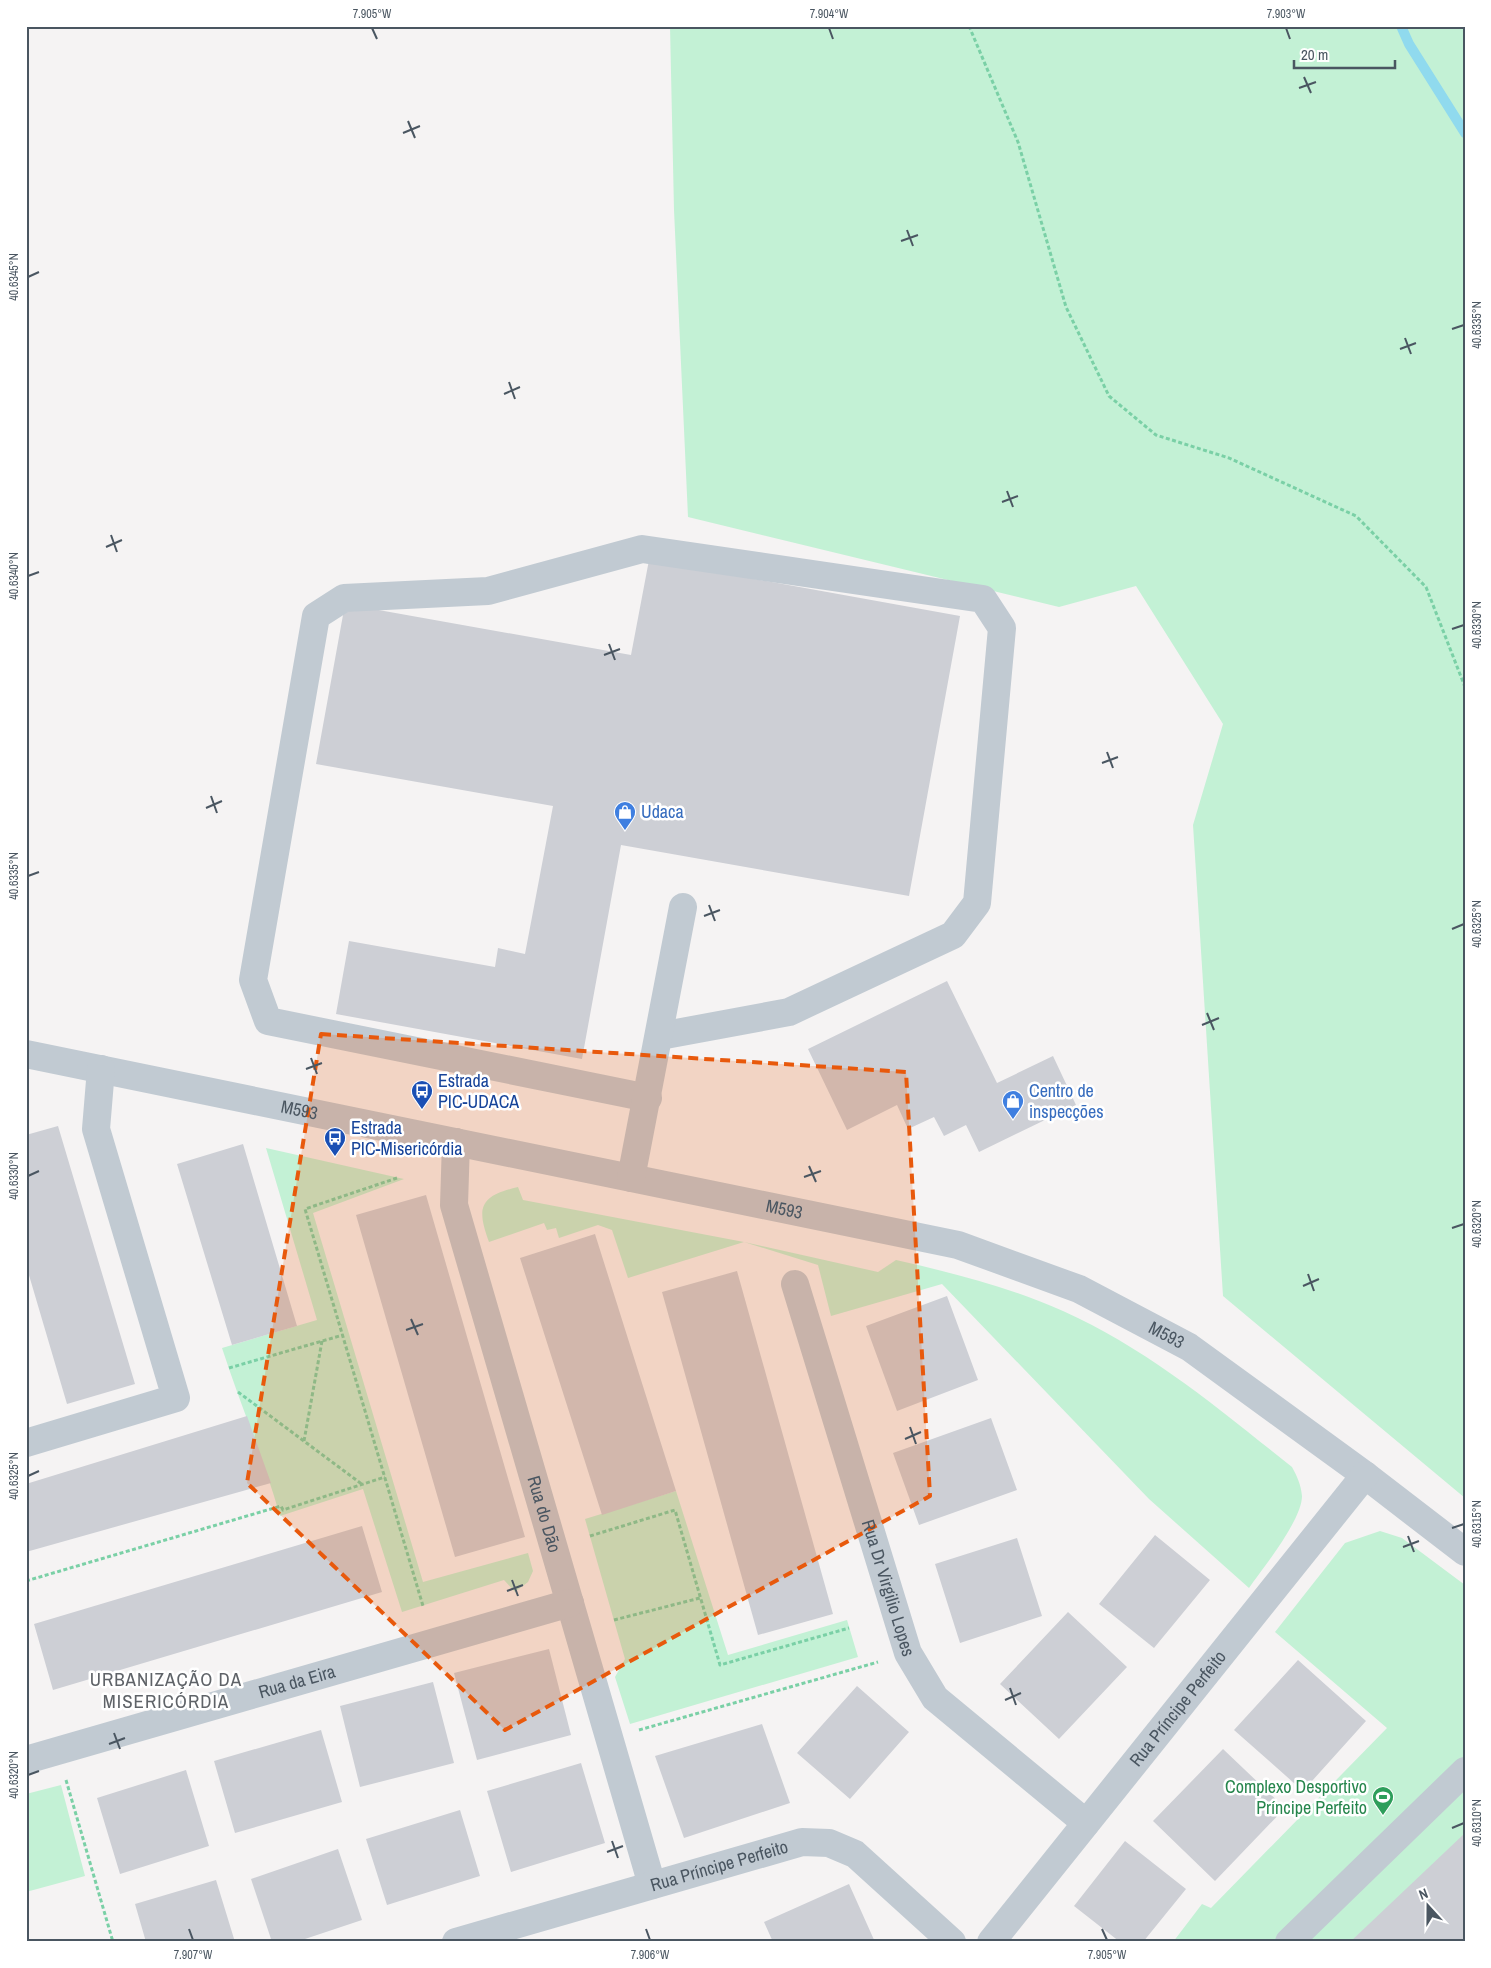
<svg xmlns="http://www.w3.org/2000/svg" width="1491" height="1968" font-family="'Archivo Narrow',sans-serif">
	<style>
		.green { fill: #c3f1d5 }
		.lines { fill: none; stroke-linecap: round; stroke-linejoin: round }
		.stream { stroke: #90daee; stroke-width: 10 }
		.building { fill: #cdcfd5 }
		.path { stroke: #7ad0a6; stroke-width: 3; stroke-dasharray: 4 2.5; stroke-linecap: butt }
		.minor { stroke: #c1cad2; stroke-width: 28 }
		.marked { fill: #e8590c; fill-opacity: 0.2; stroke: #e8590c; stroke-width: 4; stroke-dasharray: 10 6; stroke-linejoin: round }
		.ticks { fill: none; stroke: #4a5661; stroke-width: 2 }
		.labels { text-anchor: middle; stroke-width: 5; stroke-linejoin: round; paint-order: stroke }
		.shop-label { font-size: 18px; fill: #366cbe; stroke: #fff; text-anchor: start }
		.transit-label { font-size: 18px; fill: #164399; stroke: #fff; text-anchor: start }
		.street-label { font-size: 18px; fill: #4a5661; stroke: #fff }
		.leisure-label { font-size: 18px; fill: #27864d; stroke: #fff; text-anchor: end }
		.neighbourhood-label { font-size: 19px; letter-spacing: 1px; fill: #5f6368; stroke: #fff }
		.neatline { fill: none; stroke: #4a5661; stroke-width: 2 }
		.ticks-label { font-size: 12px; text-anchor: middle; fill: #4a5661 }
	</style>
	<rect width="100%" height="100%" fill="#f5f3f3"/>
	<path class="green" d="M 670,26 L 1465,26 L 1465,1498 L 1223,1296 L 1193,825 L 1223,724 L 1136,586 L 1059,607 L 688,517 L 674,210 Z
		M 266,1148 L 404,1179 L 313,1213 L 423,1582 L 528,1553 L 533,1571 L 528,1582 L 515,1592 L 504,1580 L 402,1612 L 363,1489 L 280,1516 C 264,1459 240,1404 222,1348 L 317,1320 Z
		M 518,1187 L 523,1200 L 744,1242 L 878,1272 L 896,1260 C 953,1273 1009,1287 1063,1311 C 1148,1349 1219,1409 1292,1467 C 1297,1476 1301,1485 1302,1496 C 1302,1520 1263,1568 1249,1588 L 1149,1499 L 942,1284 L 831,1316 L 818,1265 L 744,1242 L 628,1278 L 612,1230 L 598,1225 L 559,1238 L 556,1228 L 547,1230 L 544,1223 L 489,1242 C 476,1207 480,1196 518,1187 Z
		M 676,1491 L 728,1655 L 847,1620 L 858,1657 L 630,1724 L 615,1677 L 625,1659 L 585,1519 Z
		M 1380,1531 L 1402,1538 L 1465,1585 L 1465,1942 L 1173,1942 L 1202,1904 L 1211,1908 L 1387,1728 L 1275,1632 L 1345,1543 Z
		M 61,1785 L 85,1876 L 26,1892 L 26,1794 Z"/>
	<g class="lines">
		<path class="stream" d="M 1401,26 L 1409,44 L 1465,133"/>
	</g>
	<path class="building" d="M 649,560 L 960,616 L 909,896 L 621,845 L 582,1059 L 336,1014 L 349,941 L 495,967 L 498,948 L 525,954 L 553,806 L 316,764 L 345,604 L 631,655 Z
		M 947,981 L 997,1083 L 1053,1056 L 1076,1105 L 979,1152 L 966,1125 L 944,1136 L 934,1117 L 908,1129 L 897,1105 L 847,1130 L 808,1049 Z
		M 58,1126 L 135,1384 L 67,1404 L 26,1265 L 26,1135 Z
		M 243,1144 L 297,1326 L 232,1345 L 177,1164 Z
		M 426,1195 L 525,1537 L 455,1557 L 356,1215 Z
		M 595,1234 L 676,1491 L 602,1515 L 520,1258 Z
		M 737,1271 L 833,1614 L 758,1635 L 662,1292 Z
		M 947,1296 L 978,1380 L 897,1411 L 866,1326 Z
		M 247,1416 L 271,1483 L 26,1552 L 26,1484 Z
		M 991,1418 L 1017,1490 L 919,1525 L 893,1453 Z
		M 362,1526 L 382,1592 L 53,1690 L 34,1624 Z
		M 1155,1535 L 1210,1580 L 1154,1648 L 1099,1604 Z
		M 1017,1538 L 1042,1616 L 960,1643 L 935,1564 Z
		M 1068,1612 L 1127,1667 L 1059,1739 L 1000,1684 Z
		M 549,1649 L 571,1735 L 477,1760 L 454,1673 Z
		M 1298,1660 L 1366,1721 L 1303,1791 L 1234,1730 Z
		M 433,1682 L 454,1763 L 360,1787 L 340,1706 Z
		M 857,1686 L 909,1732 L 850,1799 L 797,1753 Z
		M 762,1724 L 790,1803 L 684,1838 L 655,1756 Z
		M 321,1730 L 342,1802 L 235,1833 L 214,1761 Z
		M 1223,1749 L 1285,1808 L 1215,1881 L 1153,1821 Z
		M 581,1763 L 605,1843 L 511,1872 L 487,1791 Z
		M 186,1770 L 209,1846 L 120,1874 L 97,1798 Z
		M 460,1810 L 480,1876 L 387,1905 L 366,1839 Z
		M 1465,1833 L 1465,1942 L 1350,1942 Z
		M 1125,1841 L 1186,1889 L 1143,1942 L 1120,1942 L 1074,1906 Z
		M 338,1849 L 362,1920 L 296,1942 L 272,1942 L 251,1879 Z
		M 216,1880 L 235,1942 L 146,1942 L 135,1904 Z
		M 849,1884 L 875,1942 L 773,1942 L 764,1922 Z"/>
	<g class="lines">
		<path class="path" d="M 969,26 L 1018,142 L 1066,307 L 1109,396 L 1156,435 L 1229,458 L 1356,516 L 1426,587 L 1465,687
			M 397,1178 L 305,1209 L 423,1606
			M 229,1368 L 343,1335
			M 238,1392 L 363,1485
			M 304,1441 L 322,1341
			M 590,1536 L 675,1510 L 720,1665 L 849,1628
			M 26,1581 L 281,1506 L 283,1510 L 385,1477
			M 614,1620 L 700,1598
			M 639,1730 L 878,1662
			M 66,1780 L 113,1942"/>
		<g class="minor">
			<path id="s1" d="M 26,1054 L 958,1245 L 1079,1289 L 1189,1347 L 1365,1475 L 1465,1552"/>
			<path d="M 648,1098 L 268,1021 L 253,980 L 316,616 L 344,598 L 488,591 L 642,549 L 983,599 L 1002,628 L 977,903 L 953,935 L 789,1012 L 660,1036"/>
			<path id="s2" d="M 456,1142 L 454,1205 L 652,1885"/>
			<path d="M 631,1178 L 683,907"/>
			<path id="s3" d="M 795,1284 L 908,1653 L 935,1698 L 1086,1823"/>
			<path d="M 26,1443 L 176,1398 L 96,1129 L 101,1069"/>
			<path id="s4" d="M 26,1760 L 570,1603"/>
			<path id="s5" d="M 456,1942 L 802,1842 L 829,1843 L 855,1854 L 952,1942"/>
			<path id="s6" d="M 991,1942 L 1365,1475"/>
			<path d="M 1289,1942 L 1465,1771"/>
		</g>
	</g>
	<path class="marked" d="M 321,1034 L 906,1072 L 930,1496 L 505,1730 L 247,1483 Z"/>
	<path class="ticks" d="M 372,28 L 377,39M 829,28 L 833,39M 1286,28 L 1290,39M 1304,77 L 1311,93M 1299,88 L 1316,82M 408,121 L 415,138M 403,133 L 420,126M 907,230 L 913,246M 901,241 L 918,235M 28,277 L 39,272M 1452,329 L 1464,325M 1405,338 L 1411,354M 1400,349 L 1416,343M 509,382 L 515,399M 504,394 L 520,387M 1007,491 L 1013,507M 1002,502 L 1018,496M 111,535 L 117,552M 106,547 L 122,540M 28,576 L 39,572M 1452,629 L 1464,625M 609,644 L 615,660M 604,655 L 620,649M 1107,752 L 1113,768M 1102,763 L 1118,757M 211,796 L 217,813M 206,808 L 222,801M 28,876 L 39,872M 709,905 L 715,921M 704,916 L 720,910M 1452,929 L 1464,924M 1207,1013 L 1214,1030M 1202,1025 L 1219,1018M 311,1058 L 317,1074M 306,1069 L 322,1063M 809,1166 L 816,1182M 28,1176 L 39,1171M 804,1177 L 821,1171M 1452,1228 L 1464,1224M 1308,1274 L 1314,1291M 1303,1286 L 1319,1279M 411,1319 L 418,1335M 406,1330 L 423,1324M 910,1427 L 916,1444M 905,1439 L 921,1432M 28,1476 L 39,1471M 1452,1528 L 1464,1524M 1408,1536 L 1414,1552M 1403,1547 L 1419,1541M 512,1580 L 518,1596M 507,1591 L 523,1585M 1010,1688 L 1016,1705M 1005,1700 L 1021,1693M 114,1733 L 120,1749M 109,1744 L 125,1738M 28,1775 L 39,1771M 1452,1828 L 1464,1823M 612,1841 L 618,1858M 607,1852 L 623,1846M 189,1929 L 193,1940M 646,1929 L 650,1940M 1102,1929 L 1107,1940"/>
	<defs>
		<g id="shop-pin" transform="scale(1.125)"><path d="M0 17L-7.5 6A9.5 9.5 0 1 1 7.5 6Z" fill="#3f7fe0" stroke="#fff"/><path d="M-5-2.5h2.3a2.7 3.5 0 0 1 5.4 0H5L5.5 6h-11ZM-1.5-2.5h3a1.5 2.3 0 0 0-3 0Z" fill="#fff"/></g>
		<g id="bus-pin" transform="scale(1.125)"><path d="M0 17L-7.5 6A9.5 9.5 0 1 1 7.5 6Z" fill="#1a4fb4" stroke="#fff"/><path d="M-5-6H5V4H4V6H2V4H-2V6H-4V4H-5ZM-3.5-4V0h7V-4ZM-3.5 1.2v1.5H-2V1.2ZM2 1.2v1.5H3.5V1.2Z" fill="#fff"/></g>
		<g id="stadium-pin" transform="scale(1.125)"><path d="M0 17L-7.5 6A9.5 9.5 0 1 1 7.5 6Z" fill="#2e9e5b" stroke="#fff"/><path d="M0-5a6.5 5 0 1 0 0 10a6.5 5 0 1 0 0-10ZM-3.5-1.8h7v3.6h-7Z" fill="#fff"/></g>
	</defs>
	<g fill-rule="evenodd">
		<use href="#shop-pin" x="625" y="812"/>
		<use href="#bus-pin" x="422" y="1091"/>
		<use href="#shop-pin" x="1013" y="1101"/>
		<use href="#bus-pin" x="335" y="1138"/>
		<use href="#stadium-pin" x="1383" y="1797"/>
	</g>
	<g class="labels">
		<g class="shop-label">
			<text x="641" y="818">Udaca</text>
			<text x="1029" y="1097">Centro de<tspan x="1029" dy="21">inspecções</tspan></text>
		</g>
		<g class="transit-label">
			<text x="438" y="1087">Estrada<tspan x="438" dy="21">PIC-UDACA</tspan></text>
			<text x="351" y="1134">Estrada<tspan x="351" dy="21">PIC-Misericórdia</tspan></text>
		</g>
		<g class="street-label">
			<text dy="6" stroke="none"><textPath href="#s1" startOffset="279">M593</textPath></text>
			<text dy="6" stroke="none"><textPath href="#s1" startOffset="774">M593</textPath></text>
			<text dy="6" stroke="none"><textPath href="#s1" startOffset="1179">M593</textPath></text>
			<text dy="6" stroke="none"><textPath href="#s2" startOffset="385">Rua do Dão</textPath></text>
			<text dy="6" stroke="none"><textPath href="#s3" startOffset="318">Rua Dr Virgilio Lopes</textPath></text>
			<text dy="6" stroke="none"><textPath href="#s4" startOffset="282">Rua da Eira</textPath></text>
			<text dy="6" stroke="none"><textPath href="#s6" startOffset="299">Rua Príncipe Perfeito</textPath></text>
			<text dy="6" stroke="none"><textPath href="#s5" startOffset="274">Rua Príncipe Perfeito</textPath></text>
		</g>
		<g class="leisure-label">
			<text x="1367" y="1793">Complexo Desportivo<tspan x="1367" dy="21">Príncipe Perfeito</tspan></text>
		</g>
		<g class="neighbourhood-label">
			<text x="166" y="1686">URBANIZAÇÃO DA<tspan x="166" dy="22">MISERICÓRDIA</tspan></text>
		</g>
	</g>
	<rect width="1491" height="1968" fill="none" stroke="#ffffff" stroke-width="55"/>
	<g transform="translate(1428 1906) rotate(339)" stroke="#ffffff" stroke-width="4" paint-order="stroke">
	<path d="M0-4L9 19L0 12L-9 19Z" fill="#4a5661"/>
	<text y="-8" font-size="14" font-weight="bold" text-anchor="middle" fill="#4a5661">N</text>
	</g>
	<path d="M1294 60v8h101v-8" fill="none" stroke="#4a5661" stroke-width="2.5"/>
	<text x="1301" y="60" font-size="15" fill="#4a5661" stroke="#ffffff" stroke-width="4" paint-order="stroke">20 m</text>
	<rect x="28" y="28" width="1436" height="1912" class="neatline"/>
	<g class="ticks-label">
		<text x="372" y="18">7.905°W</text>
		<text x="829" y="18">7.904°W</text>
		<text x="1286" y="18">7.903°W</text>
		<text transform="translate(14 277) rotate(-90)" y="4">40.6345°N</text>
		<text transform="translate(1477 325) rotate(-90)" y="4">40.6335°N</text>
		<text transform="translate(14 576) rotate(-90)" y="4">40.6340°N</text>
		<text transform="translate(1477 625) rotate(-90)" y="4">40.6330°N</text>
		<text transform="translate(14 876) rotate(-90)" y="4">40.6335°N</text>
		<text transform="translate(1477 924) rotate(-90)" y="4">40.6325°N</text>
		<text transform="translate(14 1176) rotate(-90)" y="4">40.6330°N</text>
		<text transform="translate(1477 1224) rotate(-90)" y="4">40.6320°N</text>
		<text transform="translate(14 1476) rotate(-90)" y="4">40.6325°N</text>
		<text transform="translate(1477 1524) rotate(-90)" y="4">40.6315°N</text>
		<text transform="translate(14 1775) rotate(-90)" y="4">40.6320°N</text>
		<text transform="translate(1477 1823) rotate(-90)" y="4">40.6310°N</text>
		<text x="193" y="1959">7.907°W</text>
		<text x="650" y="1959">7.906°W</text>
		<text x="1107" y="1959">7.905°W</text>
	</g>
</svg>
